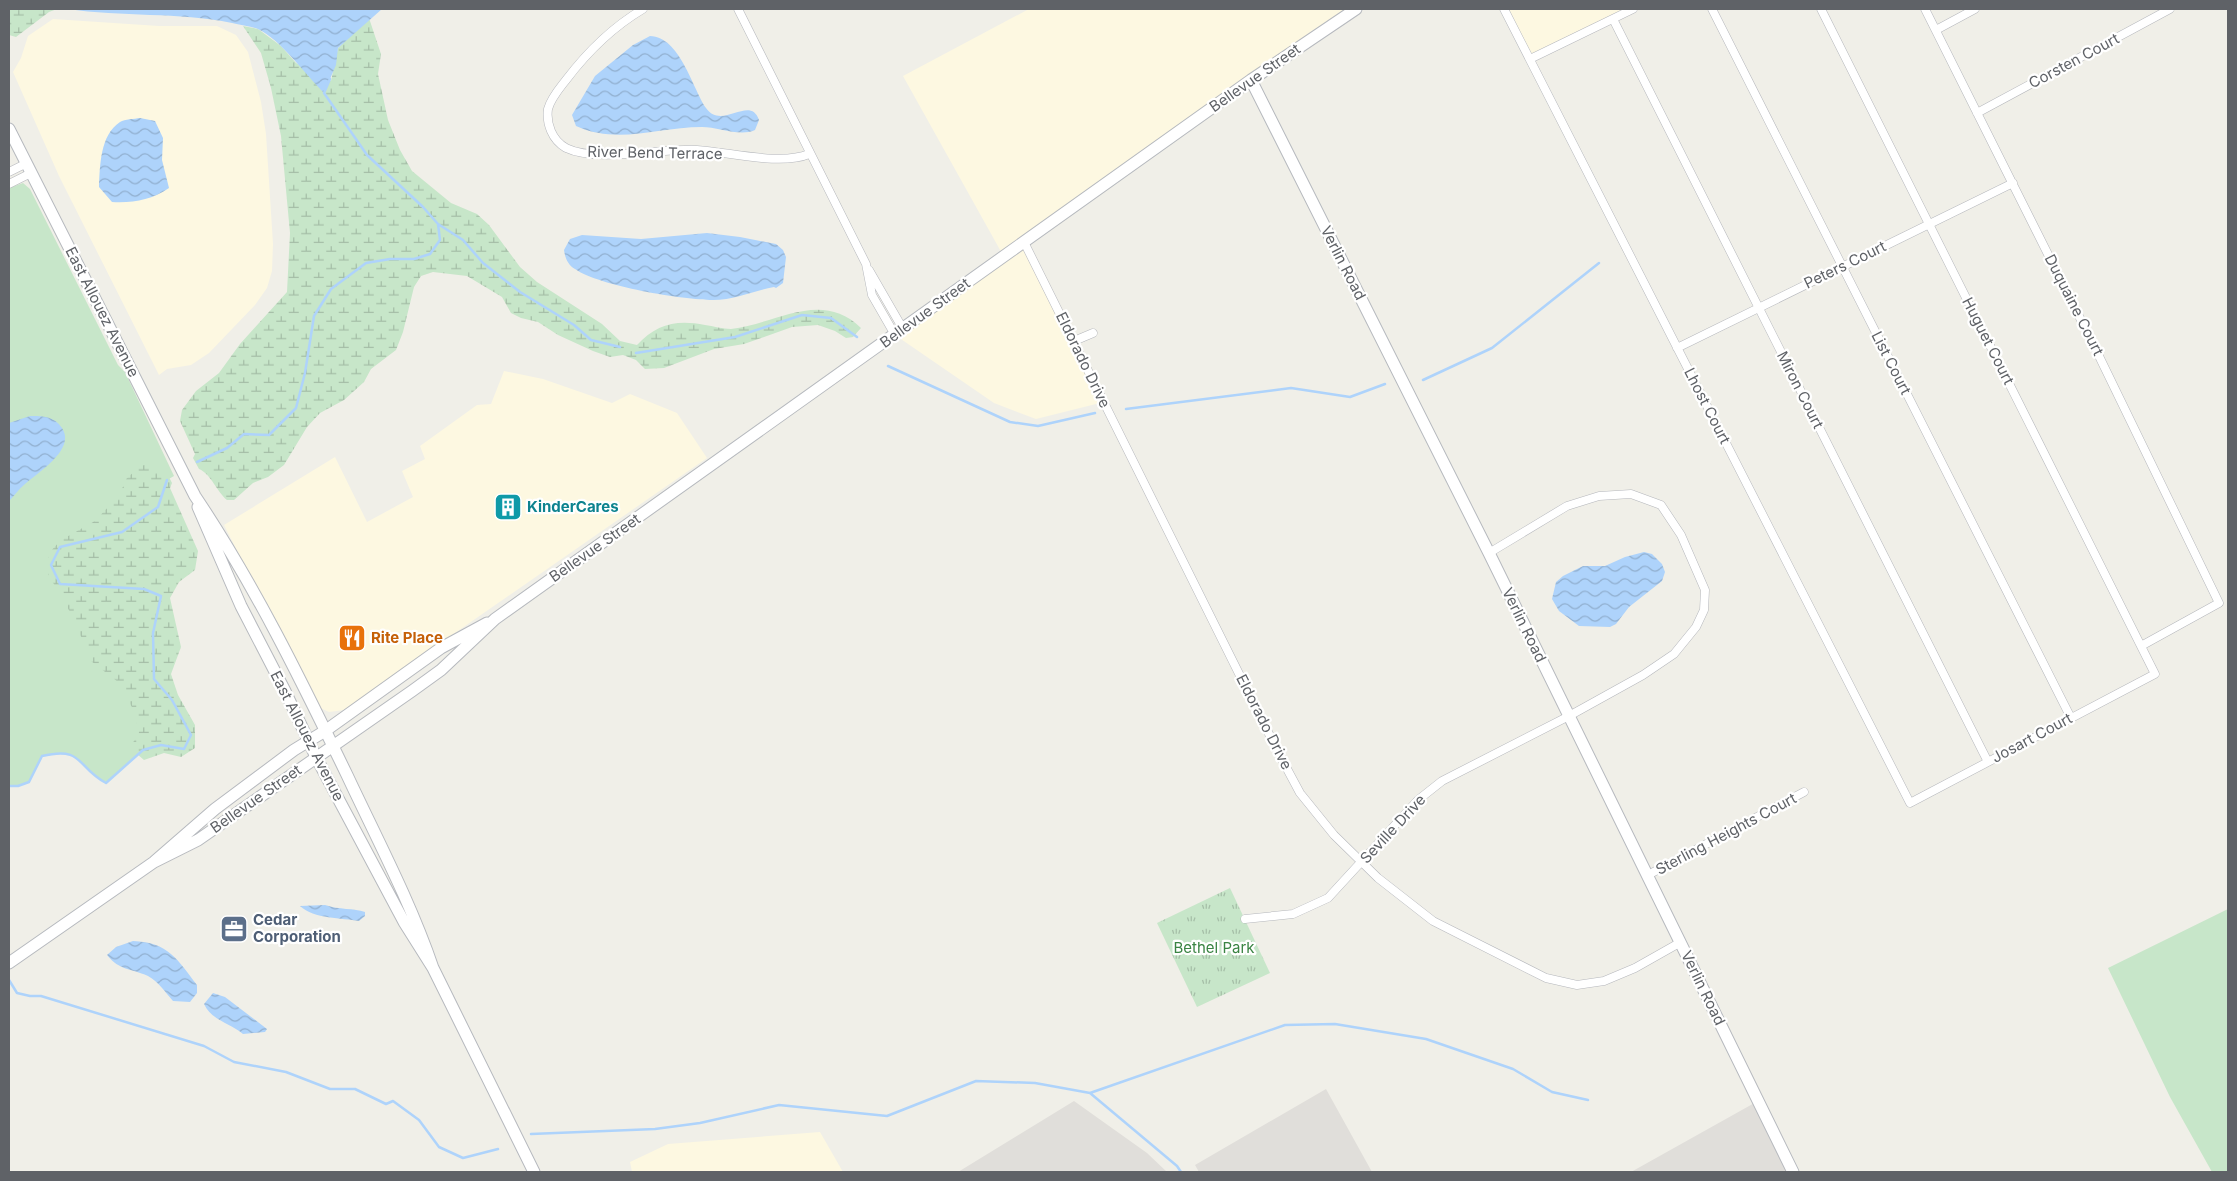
<svg xmlns="http://www.w3.org/2000/svg" width="2237" height="1181" font-family="Inter,sans-serif">
	<style>
		.commercial { fill: #fdf8e1 }
		.industrial { fill: #e0deda }
		.green { fill: #c7e6c9 }
		.wetland { fill: url(#wetland-marsh) }
		.park { fill: url(#park-tufts) }
		.water { fill: url(#water-waves) }
		.lines { fill: none; stroke-linecap: round; stroke-linejoin: round }
		.stream { stroke: #aed3fb; stroke-width: 2.5 }
		.street-casing { stroke: #b5b7bc; stroke-width: 9 }
		.secondary-casing { stroke: #b6b9be; stroke-width: 13 }
		.street { stroke: #fff; stroke-width: 8 }
		.secondary { stroke: #fff; stroke-width: 11 }
		.labels { text-anchor: middle; stroke-width: 4.5; stroke-linejoin: round; paint-order: stroke }
		.street-label { font-size: 15px; fill: #5f6267; stroke: #fff }
		.culture-label { font-size: 15px; font-weight: bold; fill: #0d838f; stroke: #fff; text-anchor: start }
		.food-label { font-size: 15px; font-weight: bold; fill: #c56008; stroke: #fff; text-anchor: start }
		.service-label { font-size: 15px; font-weight: bold; fill: #4e5e75; stroke: #fff; text-anchor: start }
		.park-label { font-size: 15px; fill: #3a8443; stroke: #fff }
	</style>
	<defs>
		<pattern id="wetland-marsh" width="20" height="14" patternUnits="userSpaceOnUse" patternTransform="scale(1.25)"><rect width="20" height="14" fill="#c7e6c9"/><path d="M1 5h8M5 5V1M11 12h8M15 12V8" fill="none" stroke="#a5bea7"/></pattern>
		<pattern id="park-tufts" width="24" height="20" patternUnits="userSpaceOnUse" patternTransform="scale(1.25)"><rect width="24" height="20" fill="#c7e6c9"/><path d="M3 7l-1-3M5 7V3M7 7l1-3M15 17l-1-3M17 17v-4M19 17l1-3" fill="none" stroke="#a5bea7"/></pattern>
		<pattern id="water-waves" width="16" height="10" patternUnits="userSpaceOnUse" patternTransform="scale(1.25)"><rect width="16" height="10" fill="#aed3fb"/><path d="M0 5q4-4 8 0t8 0" fill="none" stroke="#91afcf"/></pattern>
	</defs>
	<rect width="100%" height="100%" fill="#f0efe8"/>
	<path class="commercial" d="M 1029,9 L 1356,9 L 1025,242 L 1104,402 L 1036,419 L 994,403 L 895,335 L 1004,257 L 903,76 Z
		M 1504,9 L 1633,9 L 1530,59 Z
		M 53,19 L 159,26 L 217,26 L 236,35 L 248,52 L 261,102 L 266,134 L 273,244 L 272,271 L 267,288 L 255,305 L 209,353 L 191,365 L 167,369 L 159,375 L 59,176 L 13,72 L 21,58 L 28,36 Z
		M 504,371 L 543,379 L 612,403 L 630,394 L 677,413 L 707,458 L 344,710 L 329,712 L 316,706 L 224,525 L 335,457 L 367,522 L 413,497 L 402,471 L 425,459 L 420,446 L 477,405 L 491,404 Z
		M 820,1132 L 843,1172 L 632,1172 L 630,1162 L 668,1144 Z"/>
	<path class="industrial" d="M 1326,1089 L 1372,1172 L 1199,1172 L 1195,1165 Z
		M 1074,1101 L 1147,1153 L 1167,1172 L 958,1172 Z
		M 1758,1101 L 1793,1172 L 1631,1172 Z"/>
	<path class="green" d="M 9,183 L 12,187 L 23,183 L 30,189 L 118,365 L 125,372 L 174,476 L 167,480 L 144,589 L 143,750 L 106,783 C 76,767 84,746 42,756 L 29,782 L 18,786 L 9,786 Z
		M 2228,909 L 2228,1172 L 2212,1172 L 2170,1097 L 2108,968 Z"/>
	<path class="wetland" d="M 9,9 L 57,9 L 49,12 L 16,37 L 9,35 Z
		M 369,18 L 381,54 L 378,74 L 388,120 L 400,150 L 412,171 L 451,203 L 477,214 L 489,225 L 520,267 L 537,282 L 602,324 L 620,341 L 637,345 C 656,324 677,319 705,325 C 713,326 723,329 731,329 C 776,324 821,289 861,328 L 853,337 L 846,338 L 835,331 L 818,325 L 792,327 L 744,344 L 714,349 L 664,368 L 645,369 L 636,360 L 623,355 L 610,357 L 593,351 L 558,335 L 538,322 L 521,318 L 511,313 L 502,297 L 467,276 L 433,272 L 421,276 L 414,287 L 403,332 L 396,350 L 371,369 L 364,382 L 344,400 L 320,413 L 307,427 L 284,465 L 268,477 L 253,483 L 234,500 L 227,500 C 217,492 211,474 199,469 L 193,458 L 195,454 L 180,421 L 182,410 L 196,391 L 219,373 L 240,344 L 287,292 L 290,233 L 281,136 L 271,88 L 261,53 L 243,26 L 258,29 L 281,46 L 296,63 L 331,81 L 338,48 Z
		M 157,462 L 162,471 L 167,473 L 172,483 L 170,488 L 198,551 L 195,570 L 179,582 L 170,598 L 181,647 L 171,674 L 178,695 L 195,725 L 195,748 L 181,757 L 164,753 L 144,760 L 130,748 L 139,732 L 133,709 L 118,682 L 91,661 L 73,617 L 48,574 L 49,553 L 61,540 L 95,521 L 120,494 L 126,479 L 140,466 Z"/>
	<path class="park" d="M 1230,888 L 1270,973 L 1197,1007 L 1157,923 Z"/>
	<path class="water" d="M 67,9 L 382,9 L 338,48 L 336,65 L 324,93 C 307,76 280,39 258,29 C 251,26 240,25 232,23 C 178,12 122,17 67,9 Z
		M 650,36 C 680,37 692,87 706,108 C 722,131 750,94 759,120 L 755,130 C 740,137 718,127 702,127 C 658,127 618,145 576,126 L 572,115 L 595,76 L 633,45 Z
		M 140,118 L 155,121 L 163,138 L 162,160 L 169,188 C 151,200 134,203 112,202 L 99,187 C 100,166 100,135 120,122 C 125,119 134,119 140,118 Z
		M 707,233 L 740,237 L 776,244 L 783,250 L 786,257 L 783,283 L 776,288 L 774,287 C 753,291 735,300 713,300 C 684,300 599,286 575,269 C 568,265 565,258 564,250 L 570,239 L 582,235 L 641,239 Z
		M 30,416 C 43,416 54,416 62,428 C 76,449 39,472 25,484 C 19,489 14,496 9,501 L 9,423 Z
		M 1644,552 L 1652,554 L 1662,564 L 1665,572 L 1662,581 L 1629,607 L 1616,624 L 1610,627 L 1579,626 L 1559,611 L 1552,599 L 1556,582 L 1563,576 L 1583,566 L 1605,566 L 1625,557 Z
		M 325,905 C 339,910 354,908 365,912 L 365,916 L 359,921 C 342,918 314,919 300,906 Z
		M 133,941 C 168,942 178,960 197,985 L 197,993 L 190,1002 L 173,1001 C 165,992 159,982 148,976 C 130,968 120,971 107,955 L 116,947 Z
		M 213,993 L 225,997 L 267,1029 L 265,1032 L 243,1034 C 230,1023 211,1020 204,1004 Z"/>
	<g class="lines">
		<path class="stream" d="M 438,224 L 463,240 L 483,263 L 520,292 L 574,325 L 591,340 L 620,347
			M 636,353 L 735,337 L 802,315 L 831,318 L 857,337
			M 888,366 L 1010,422 L 1038,426 L 1095,413
			M 1423,380 L 1492,348 L 1599,263
			M 1126,409 L 1291,388 L 1350,397 L 1385,384
			M 197,462 L 227,448 L 244,434 L 269,435 L 296,408 L 305,373 L 314,316 L 331,289 L 366,263 L 390,259 L 414,259 L 430,254 L 440,240 L 438,224 L 423,207 L 367,155 L 324,93 L 330,79
			M 9,786 L 18,786 L 29,782 L 42,756 C 84,746 76,767 106,783 L 143,750 L 161,745 L 184,749 L 191,735 L 172,700 L 154,679 L 153,633 L 161,596 L 144,589 L 60,584 L 51,565 L 60,547 L 122,532 L 158,507 L 167,480
			M 9,980 L 17,993 L 30,996 L 41,996 L 204,1046 L 234,1062 L 286,1072 L 330,1089 L 355,1089 L 386,1104 L 393,1101 L 419,1120 L 439,1147 L 463,1158 L 498,1149
			M 1090,1093 L 1285,1025 L 1335,1024 L 1426,1039 L 1513,1069 L 1552,1092 L 1588,1100
			M 531,1134 L 655,1129 L 700,1123 L 779,1105 L 887,1116 L 976,1081 L 1035,1083 L 1090,1093 L 1177,1166 L 1181,1172"/>
		<g class="street-casing">
			<path id="street" d="M 643,9 C 611,28 588,51 566,80 C 559,89 551,98 548,109 C 547,116 548,124 551,131 C 554,138 559,144 566,148 C 597,163 662,148 697,150 C 729,152 781,166 809,154
				M 738,9 L 866,264 L 872,295 L 895,335
				M 1504,9 L 1910,803 L 2155,674 L 1821,9
				M 1712,9 L 2071,718
				M 1925,9 L 2098,354 L 2219,603 L 2141,646
				M 1613,19 L 1988,762
				M 1936,30 L 1975,9
				M 1530,59 L 1633,9
				M 1977,113 L 2170,9
				M 9,172 L 27,163
				M 9,184 L 31,173
				M 1024,242 L 1278,752 L 1300,793 L 1334,835 L 1378,878 L 1433,921 L 1546,978 L 1577,985 L 1604,981 L 1635,968 L 1681,942
				M 869,270 L 903,329
				M 1074,341 L 1093,333
				M 1677,348 L 2013,183
				M 1648,875 L 1804,792
				M 1245,919 L 1293,914 L 1328,898 L 1418,800 L 1442,781 L 1569,716 L 1643,675 L 1674,654 L 1696,627 L 1704,610 L 1705,590 L 1681,535 L 1661,505 L 1631,494 L 1599,496 L 1567,506 L 1489,553"/>
		</g>
		<g class="secondary-casing">
			<path id="secondary" d="M 1251,80 L 1489,553 L 1793,1172
				M 9,129 L 195,496 C 254,584 301,680 347,775 C 377,839 410,901 433,968
				M 198,507 L 241,606 L 285,691 L 316,757 L 404,922 L 433,968 L 534,1172
				M 154,862 L 198,840 L 412,691 L 441,670 L 495,619 L 1251,80 L 1356,9
				M 9,963 L 154,862 L 215,809 L 294,750 L 325,731 L 441,648 L 487,623"/>
		</g>
		<use href="#street" class="street"/>
		<use href="#secondary" class="secondary"/>
	</g>
	<defs>
		<g id="building-square" transform="scale(1.4375)"><rect x="-9" y="-9" width="18" height="18" rx="4" fill="#0f9aa8" stroke="#fff"/><path d="M-4-6H4V6H1V3H-1V6H-4ZM-2.5-4.3h1.7v1.8h-1.7ZM.8-4.3h1.7v1.8H.8ZM-2.5-1h1.7V.8h-1.7ZM.8-1h1.7V.8H.8Z" fill="#fff"/></g>
		<g id="restaurant-square" transform="scale(1.4375)"><rect x="-9" y="-9" width="18" height="18" rx="4" fill="#e8710a" stroke="#fff"/><path d="M-5-6h1v4h1v-4h1v4h1v-4h1v5L-1.5 .5V6h-2V.5L-5-1ZM5-6V6H3V1.5H1.5Q1.5-4 5-6Z" fill="#fff"/></g>
		<g id="office-square" transform="scale(1.4375)"><rect x="-9" y="-9" width="18" height="18" rx="4" fill="#5c6f8a" stroke="#fff"/><path d="M-6-3h4V-5.5h4V-3h4V5H-6ZM-1-4.5V-3h2v-1.5ZM-6 0V1H6V0Z" fill="#fff"/></g>
	</defs>
	<g fill-rule="evenodd">
		<use href="#building-square" x="508" y="507"/>
		<use href="#restaurant-square" x="352" y="638"/>
		<use href="#office-square" x="234" y="929"/>
	</g>
	<g class="labels">
		<g class="street-label">
			<text transform="translate(2074 61) rotate(-28)" y="5">Corsten Court</text>
			<text transform="translate(1255 78) rotate(-35)" y="5">Bellevue Street</text>
			<text transform="translate(655 153) rotate(1)" y="5">River Bend Terrace</text>
			<text transform="translate(1343 263) rotate(63)" y="5">Verlin Road</text>
			<text transform="translate(1845 265) rotate(-26)" y="5">Peters Court</text>
			<text transform="translate(2074 305) rotate(63)" y="5">Duquaine Court</text>
			<text transform="translate(102 312) rotate(63)" y="5">East Allouez Avenue</text>
			<text transform="translate(925 313) rotate(-36)" y="5">Bellevue Street</text>
			<text transform="translate(1988 341) rotate(63)" y="5">Huguet Court</text>
			<text transform="translate(1083 360) rotate(64)" y="5">Eldorado Drive</text>
			<text transform="translate(1891 363) rotate(63)" y="5">List Court</text>
			<text transform="translate(1800 390) rotate(63)" y="5">Miron Court</text>
			<text transform="translate(1707 406) rotate(63)" y="5">Lhost Court</text>
			<text transform="translate(595 548) rotate(-35)" y="5">Bellevue Street</text>
			<text transform="translate(1524 625) rotate(64)" y="5">Verlin Road</text>
			<text transform="translate(1264 722) rotate(63)" y="5">Eldorado Drive</text>
			<text transform="translate(307 736) rotate(63)" y="5">East Allouez Avenue</text>
			<text transform="translate(2032 738) rotate(-28)" y="5">Josart Court</text>
			<text transform="translate(256 799) rotate(-35)" y="5">Bellevue Street</text>
			<text transform="translate(1393 829) rotate(-47)" y="5">Seville Drive</text>
			<text transform="translate(1726 834) rotate(-28)" y="5">Sterling Heights Court</text>
			<text transform="translate(1703 988) rotate(64)" y="5">Verlin Road</text>
		</g>
		<g class="culture-label">
			<text x="527" y="512">KinderCares</text>
		</g>
		<g class="food-label">
			<text x="371" y="643">Rite Place</text>
		</g>
		<g class="service-label">
			<text x="253" y="925">Cedar<tspan x="253" dy="17">Corporation</tspan></text>
		</g>
		<g class="park-label">
			<text x="1214" y="953">Bethel Park</text>
		</g>
	</g>
	<rect width="2237" height="1181" fill="none" stroke="#5f6267" stroke-width="20"/>
</svg>
